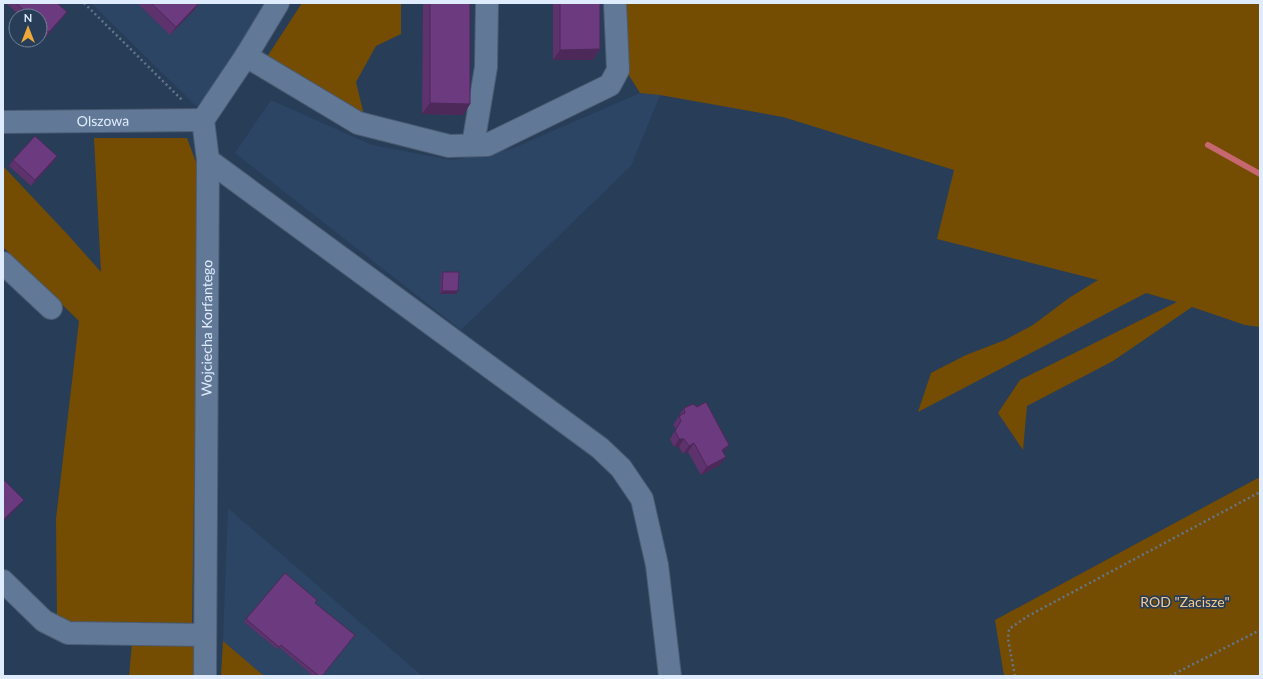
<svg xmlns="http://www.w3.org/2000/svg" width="1263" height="679" font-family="Lato,sans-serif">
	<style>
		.built { fill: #2c4565 }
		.green { fill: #744d03 }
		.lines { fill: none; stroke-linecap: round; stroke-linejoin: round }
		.stream { stroke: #c76871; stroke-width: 6 }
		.minor-casing { stroke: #4a5b72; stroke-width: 24 }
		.path { stroke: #64768d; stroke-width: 2.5; stroke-dasharray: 2 3; stroke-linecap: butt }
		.minor { stroke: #617896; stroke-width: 22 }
		.wall { fill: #5d326d }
		.shaded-wall { fill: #4c2959 }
		.building { fill: #6c3a7f; stroke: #4c2959 }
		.labels { text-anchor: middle; stroke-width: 3.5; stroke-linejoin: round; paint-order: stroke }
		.street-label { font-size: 14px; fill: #dfecfd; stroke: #283d57 }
		.park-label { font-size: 14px; fill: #f5ca8e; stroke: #283d57 }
	</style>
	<rect width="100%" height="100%" fill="#283d57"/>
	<path class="built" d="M 91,3 L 267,3 L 204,99 L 196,106 Z
		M 640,93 L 660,95 L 631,166 L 461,330 L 235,153 L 271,100 L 372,145 L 452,160 L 511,149 Z
		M 228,508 L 422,676 L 264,676 L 223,641 Z"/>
	<path class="green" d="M 302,3 L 401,3 L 401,34 L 376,46 L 356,82 L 364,115 L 265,60 Z
		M 623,3 L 1260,3 L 1260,327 L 1245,325 L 1192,307 L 1113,361 L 1027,406 L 1023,450 L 998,413 L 1020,380 L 1177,302 L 1146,293 L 918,412 L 931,373 L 966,355 L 1005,340 L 1033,325 L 1069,298 L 1098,280 L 937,239 L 954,170 L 783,117 L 660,95 L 640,93 L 625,69 Z
		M 94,138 L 187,138 L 199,170 L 192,623 L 66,622 L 57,618 L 56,519 L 79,321 L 3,247 L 3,166 L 69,236 L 101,272 Z
		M 1260,477 L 1260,676 L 1004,676 L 995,620 Z
		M 223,641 L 264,676 L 221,676 Z
		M 132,643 L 196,644 L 195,676 L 129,676 Z"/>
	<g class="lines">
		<path class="stream" d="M 1208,145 L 1260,174"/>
		<g class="minor-casing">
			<g id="minor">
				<path d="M 246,56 L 358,123 L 449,146 L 487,145 L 610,85 L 618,70 L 615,3"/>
				<path id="s1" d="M 3,122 L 203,120"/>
				<path d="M 473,145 L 486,67 L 487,3"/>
				<path d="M 208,160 L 600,448 L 621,468 L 642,499 L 657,565 L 670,676"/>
				<path d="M 3,263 L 51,308"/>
				<path d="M 3,581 L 44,621 L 68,633 L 205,635"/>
				<path id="s2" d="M 205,676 L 208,160 L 203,120 L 246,56 L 278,3"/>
			</g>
		</g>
		<path class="path" d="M 84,3 L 182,100
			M 1015,676 L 1008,639 L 1009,629 L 1028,616 L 1260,492
			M 1170,676 L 1260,630"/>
		<use href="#minor" class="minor"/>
	</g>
	<path class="wall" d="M 6,3 L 57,3 L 67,12 L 63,17 L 45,38 L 40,34 L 40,16 L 20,16 Z
		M 137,3 L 199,3 L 194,10 L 170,35 Z
		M 423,3 L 470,3 L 470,104 L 463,115 L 422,114 Z
		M 553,3 L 600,3 L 600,49 L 593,60 L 553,60 Z
		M 13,160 L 53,162 L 31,186 L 9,166 Z
		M 443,272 L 458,291 L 456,294 L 440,294 L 441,274 Z
		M 684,408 L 729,445 L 723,453 L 720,465 L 701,475 L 688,452 L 683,454 L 679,447 L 674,447 L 670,439 L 676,429 L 673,425 Z
		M 315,603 L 322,676 L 313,676 L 279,647 L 277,649 L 244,622 L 246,619 Z"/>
	<path class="shaded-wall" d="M 199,3 L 194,10 L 170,35 L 176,27 Z
		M 67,12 L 63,17 L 45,38 L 49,32 Z
		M 600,49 L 593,60 L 553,60 L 560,50 Z
		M 430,103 L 470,104 L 463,115 L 422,114 Z
		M 57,156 L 53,162 L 31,186 L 35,180 Z
		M 442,291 L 458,291 L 456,294 L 440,294 Z
		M 679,439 L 684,439 L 679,447 L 674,447 Z
		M 694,443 L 688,452 L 683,454 L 689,446 Z
		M 729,445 L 723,453 L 722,450 Z
		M 726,457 L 720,465 L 701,475 L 707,467 Z
		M 24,500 L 22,503 L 3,522 L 4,519 Z"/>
	<path class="building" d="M 16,3 L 57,3 L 67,12 L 49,32 L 40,25 L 40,16 L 30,16 Z
		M 151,3 L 199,3 L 176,27 Z
		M 430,3 L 470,3 L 470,104 L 430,103 Z
		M 560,3 L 600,3 L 600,49 L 560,50 Z
		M 35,136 L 57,156 L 35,180 L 13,160 Z
		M 443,272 L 459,272 L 458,291 L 442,291 Z
		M 706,402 L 729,445 L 722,450 L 726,457 L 707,467 L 694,443 L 689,446 L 684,439 L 679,439 L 675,431 L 681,421 L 679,416 L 685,413 L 684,408 L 693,404 L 697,407 Z
		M 3,479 L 24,500 L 4,519 L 3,518 Z
		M 285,573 L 317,600 L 315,603 L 355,635 L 322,676 L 319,676 L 281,645 L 279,647 L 246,619 Z"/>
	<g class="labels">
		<g class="street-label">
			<text dy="5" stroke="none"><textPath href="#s1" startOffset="100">Olszowa</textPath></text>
			<text dy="5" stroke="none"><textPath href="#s2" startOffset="348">Wojciecha Korfantego</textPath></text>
		</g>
		<g class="park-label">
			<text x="1185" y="607">ROD "Zacisze"</text>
		</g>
	</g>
	<rect width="1263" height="679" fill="none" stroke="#dfecfd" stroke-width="8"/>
	<g transform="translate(28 28)"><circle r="19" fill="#283d57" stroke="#718399"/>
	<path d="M0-3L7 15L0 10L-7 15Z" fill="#eca93a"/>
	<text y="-6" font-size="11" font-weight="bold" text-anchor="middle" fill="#dfecfd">N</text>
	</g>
</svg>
